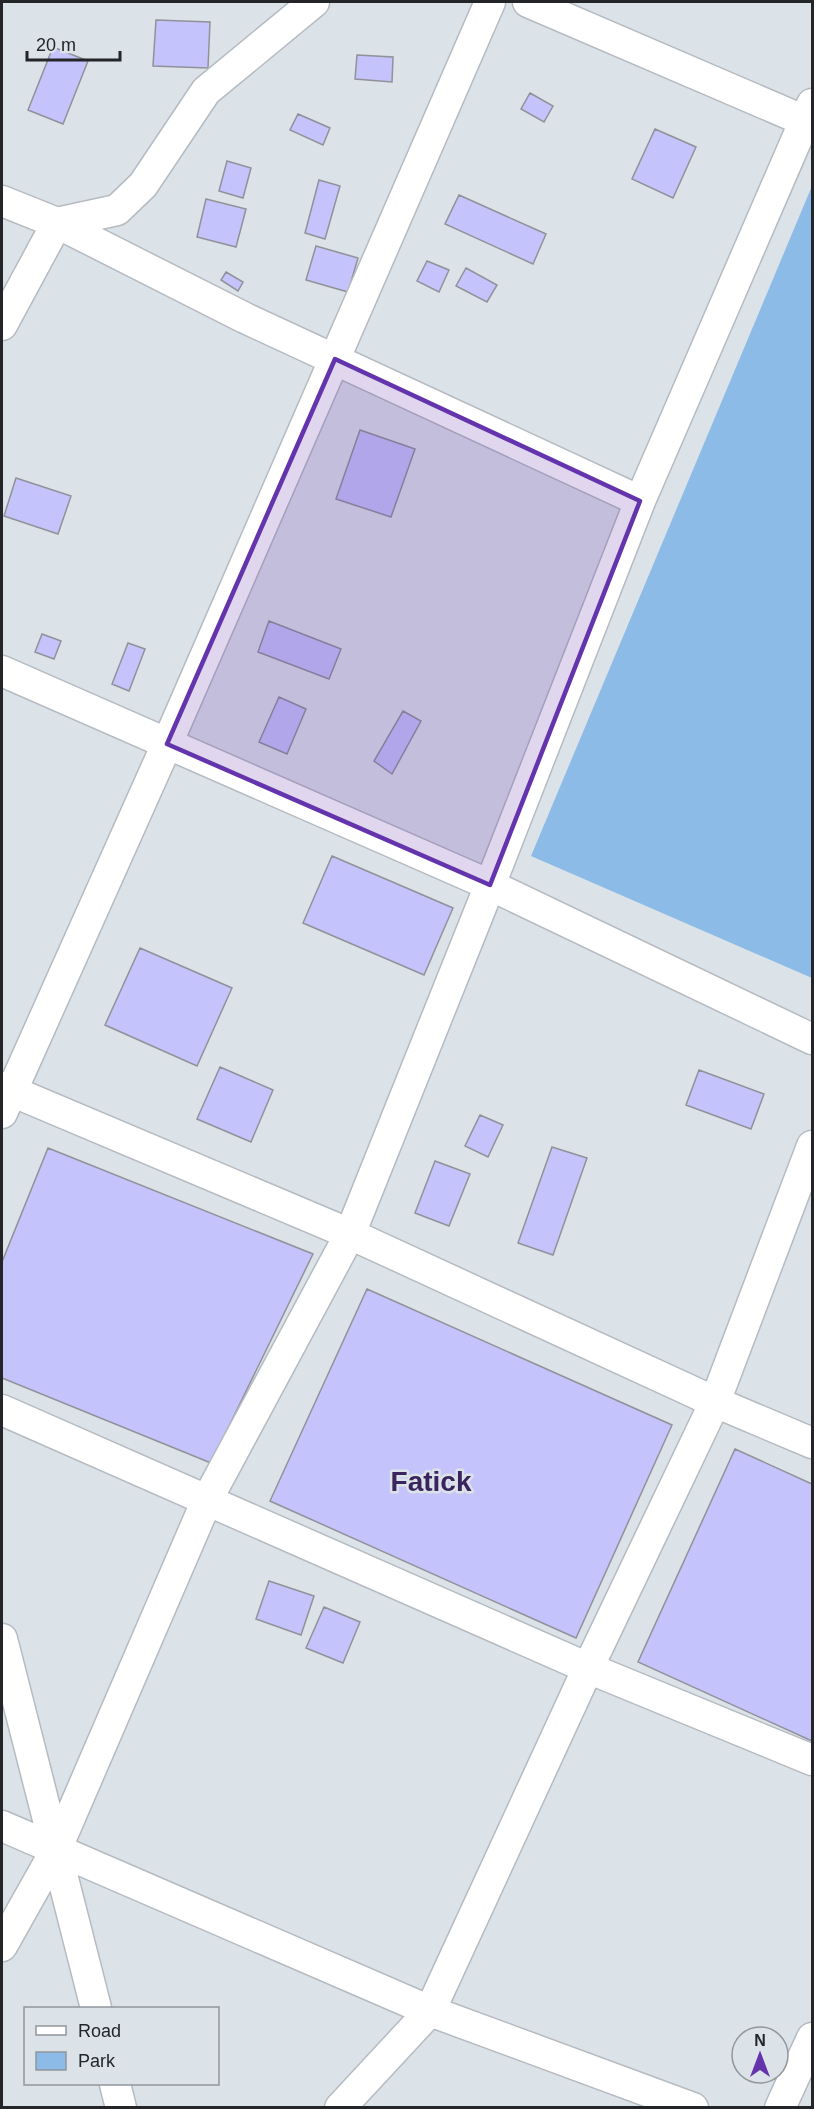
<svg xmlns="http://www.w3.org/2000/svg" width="814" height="2109" font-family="Arial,sans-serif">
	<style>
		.green { fill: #8bbbe6 }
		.building { fill: #c5c3fb; stroke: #919199; stroke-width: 1.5 }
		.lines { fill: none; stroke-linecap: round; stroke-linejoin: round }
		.minor-casing { stroke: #b5bbc1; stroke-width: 33 }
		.minor { stroke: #fff; stroke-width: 30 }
		.marked { fill: #6434ac; fill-opacity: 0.2; stroke: #6434ac; stroke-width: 4.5; stroke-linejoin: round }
		.labels { text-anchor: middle; stroke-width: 5; stroke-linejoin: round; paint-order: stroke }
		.town-label { font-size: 28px; font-weight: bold; fill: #39245e; stroke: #dbe2e8 }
	</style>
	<rect width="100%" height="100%" fill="#dbe2e8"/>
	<path class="green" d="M 812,186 L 812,978 L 531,856 Z"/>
	<path class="building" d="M 156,20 L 210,22 L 208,68 L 153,66 Z
		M 53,47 L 88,61 L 63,124 L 28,110 Z
		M 357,55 L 393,57 L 392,82 L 355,79 Z
		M 530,93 L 553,106 L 544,122 L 521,109 Z
		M 298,114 L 330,128 L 323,145 L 290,130 Z
		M 655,129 L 696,147 L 673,198 L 632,179 Z
		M 227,161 L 251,168 L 243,198 L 219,191 Z
		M 319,180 L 340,186 L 325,239 L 305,233 Z
		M 459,195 L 546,234 L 533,264 L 445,224 Z
		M 206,199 L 246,209 L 236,247 L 197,237 Z
		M 316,246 L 358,258 L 348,292 L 306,280 Z
		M 427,261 L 449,270 L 439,292 L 417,281 Z
		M 466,268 L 497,285 L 487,302 L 456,286 Z
		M 226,272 L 243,282 L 238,291 L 221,280 Z
		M 360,430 L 415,449 L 391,517 L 336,499 Z
		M 16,478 L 71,496 L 58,534 L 4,516 Z
		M 269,621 L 341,649 L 329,679 L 258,652 Z
		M 42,634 L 61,641 L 54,659 L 35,652 Z
		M 128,643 L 145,649 L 129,691 L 112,684 Z
		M 279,697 L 306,709 L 287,754 L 259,742 Z
		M 403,711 L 421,721 L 392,774 L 374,761 Z
		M 332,856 L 453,908 L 424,975 L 303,923 Z
		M 140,948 L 232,988 L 197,1066 L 105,1025 Z
		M 220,1067 L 273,1090 L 251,1142 L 197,1119 Z
		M 699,1070 L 764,1094 L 751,1129 L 686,1105 Z
		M 480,1115 L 503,1125 L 488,1157 L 465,1146 Z
		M 552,1147 L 587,1158 L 553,1255 L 518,1243 Z
		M 48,1148 L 313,1254 L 211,1463 L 2,1378 L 2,1262 Z
		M 435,1161 L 470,1174 L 449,1226 L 415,1213 Z
		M 367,1289 L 672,1425 L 576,1638 L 270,1501 Z
		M 735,1449 L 812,1484 L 812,1741 L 638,1662 Z
		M 269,1581 L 314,1596 L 301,1635 L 256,1619 Z
		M 324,1607 L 360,1622 L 343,1663 L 306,1648 Z"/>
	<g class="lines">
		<g class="minor-casing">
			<path id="minor" d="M 528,2 L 812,124
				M 2,201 L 57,223 L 245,318 L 640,501
				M 2,325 L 57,223 L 117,210 L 143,185 L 206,91 L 314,2
				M 2,671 L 490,885 L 812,1039
				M 2,1087 L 350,1234 L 715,1402 L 812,1443
				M 2,1113 L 167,744 L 490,2
				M 2,1410 L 588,1668 L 812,1760
				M 2,1639 L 96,2008
				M 2,1826 L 430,2011 L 693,2108
				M 2,1946 L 56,1850 L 207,1500 L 350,1234 L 490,885 L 640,501 L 812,104
				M 115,2084 L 121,2108
				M 340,2108 L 430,2011 L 588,1668 L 715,1402 L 812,1146
				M 780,2108 L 812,2038"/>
		</g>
		<use href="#minor" class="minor"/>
	</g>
	<path class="marked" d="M 335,359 L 640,501 L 490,885 L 167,744 Z"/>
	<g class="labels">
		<g class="town-label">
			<text x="431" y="1491">Fatick</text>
		</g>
	</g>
	<rect width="814" height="2109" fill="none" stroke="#232528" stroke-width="6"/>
	<rect x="24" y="2007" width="195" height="78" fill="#dbe2e8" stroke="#91969b" stroke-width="1.5"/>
	<rect x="36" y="2026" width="30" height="9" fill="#ffffff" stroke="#91969b" stroke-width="1.5"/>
	<text x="78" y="2037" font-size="18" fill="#232528">Road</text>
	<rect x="36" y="2052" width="30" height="18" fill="#8bbbe6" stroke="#91969b" stroke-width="1.5"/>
	<text x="78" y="2067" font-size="18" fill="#232528">Park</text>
	<g transform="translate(760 2055)"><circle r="28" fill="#dbe2e8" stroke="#91969b" stroke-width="1.5"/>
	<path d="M0-4.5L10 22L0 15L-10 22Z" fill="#6434ac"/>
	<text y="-9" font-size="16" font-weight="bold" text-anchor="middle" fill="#232528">N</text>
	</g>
	<path d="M27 51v9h93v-9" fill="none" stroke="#232528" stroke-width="3"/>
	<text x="36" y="51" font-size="18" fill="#232528" stroke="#dbe2e8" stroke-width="4.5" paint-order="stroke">20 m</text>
</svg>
